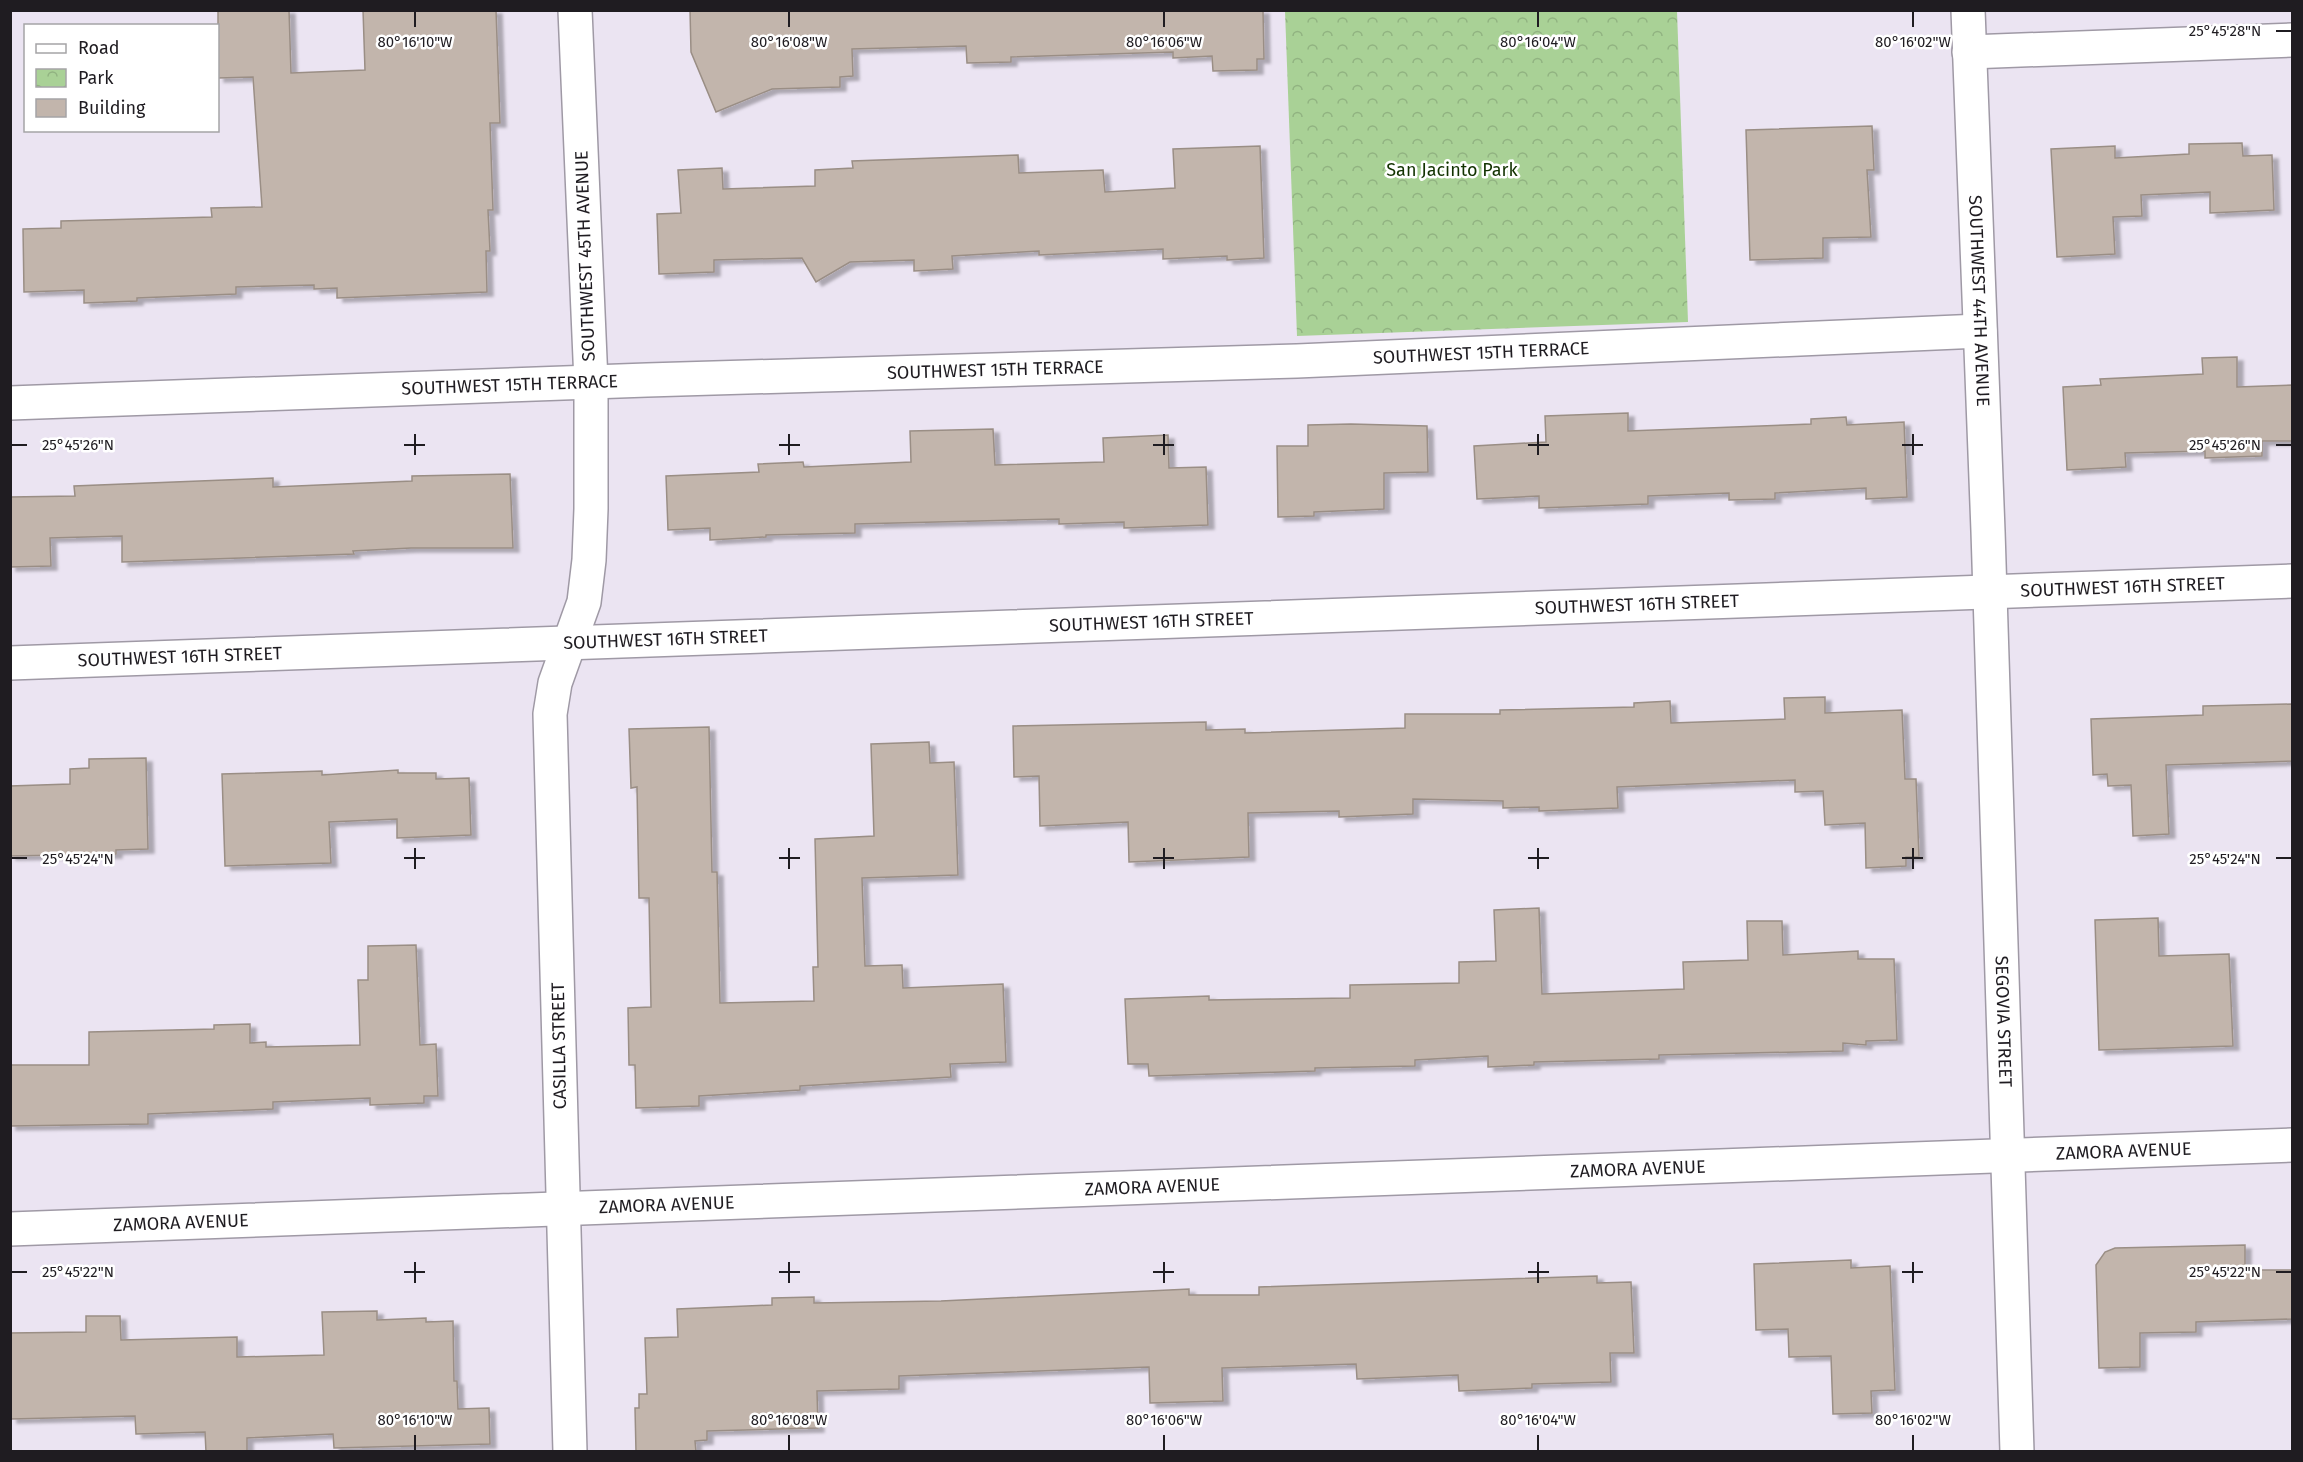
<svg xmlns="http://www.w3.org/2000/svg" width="2303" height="1462" font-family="'Fira Sans',sans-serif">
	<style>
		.park { fill: url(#park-crowns) }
		.building { fill: #c2b5ac; stroke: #9a8e85; stroke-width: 1.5; filter: url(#shadow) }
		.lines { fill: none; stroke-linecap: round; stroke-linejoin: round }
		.minor-casing { stroke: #9f99a5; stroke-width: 36 }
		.minor { stroke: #fff; stroke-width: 33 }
		.ticks { fill: none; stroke: #1f1c21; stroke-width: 2 }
		.labels { text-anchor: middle; stroke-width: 5; stroke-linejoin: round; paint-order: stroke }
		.park-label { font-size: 18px; fill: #123200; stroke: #fff }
		.street-label { font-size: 18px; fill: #1f1c21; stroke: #fff }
		.ticks-label { font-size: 15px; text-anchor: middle; fill: #1f1c21; stroke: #fff; stroke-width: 5; stroke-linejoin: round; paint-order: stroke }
	</style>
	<defs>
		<pattern id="park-crowns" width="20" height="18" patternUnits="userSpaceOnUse" patternTransform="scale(1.5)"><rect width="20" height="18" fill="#a9d196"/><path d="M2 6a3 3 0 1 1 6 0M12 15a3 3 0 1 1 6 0" fill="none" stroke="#91b381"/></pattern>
		<filter id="shadow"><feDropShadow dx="6" dy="4" stdDeviation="1.5" flood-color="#0004"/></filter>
	</defs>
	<rect width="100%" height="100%" fill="#ebe4f2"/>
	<path class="park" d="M 1285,11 L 1677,11 L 1688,322 L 1297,336 Z"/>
	<path class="building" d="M 218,10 L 289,10 L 291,73 L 365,70 L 363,10 L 496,10 L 500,123 L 490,123 L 493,210 L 488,210 L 490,251 L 486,251 L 487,292 L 337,298 L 337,288 L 314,289 L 314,285 L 236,287 L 236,294 L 137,298 L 137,301 L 84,303 L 84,290 L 24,292 L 23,229 L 61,228 L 61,221 L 212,217 L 211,208 L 262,207 L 253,77 L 218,78 Z
		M 690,10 L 1263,10 L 1264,59 L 1257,59 L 1257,70 L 1213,71 L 1212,56 L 1173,58 L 1173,52 L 1011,57 L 1011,62 L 967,63 L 966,46 L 852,49 L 853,76 L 840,77 L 840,87 L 772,89 L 716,112 L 691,52 Z
		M 1872,126 L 1874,170 L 1867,170 L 1871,237 L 1823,238 L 1823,258 L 1750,260 L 1746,130 Z
		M 2242,143 L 2243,156 L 2272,155 L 2274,210 L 2210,213 L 2210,192 L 2141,195 L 2142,216 L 2113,217 L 2115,254 L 2057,257 L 2051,149 L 2115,146 L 2115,158 L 2189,154 L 2189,144 Z
		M 1260,146 L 1264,258 L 1227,260 L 1227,256 L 1163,259 L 1163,249 L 1039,255 L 1039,251 L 952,256 L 953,269 L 914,271 L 914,260 L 850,262 L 816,282 L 802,258 L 714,260 L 714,272 L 659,274 L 657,214 L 681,213 L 678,170 L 722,168 L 723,189 L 815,186 L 815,170 L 853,168 L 852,161 L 1018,155 L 1019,173 L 1103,170 L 1105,192 L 1175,188 L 1173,149 Z
		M 2237,357 L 2237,387 L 2292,385 L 2292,441 L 2262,441 L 2262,456 L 2205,458 L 2205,451 L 2125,453 L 2126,467 L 2067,470 L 2063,387 L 2101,385 L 2100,379 L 2203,374 L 2202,358 Z
		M 1628,413 L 1628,431 L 1811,424 L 1811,419 L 1846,417 L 1847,425 L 1904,422 L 1907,497 L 1866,499 L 1866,488 L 1775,493 L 1775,499 L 1729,500 L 1729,493 L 1648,496 L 1648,504 L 1539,508 L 1539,496 L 1477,499 L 1474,446 L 1546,442 L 1545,416 Z
		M 1351,424 L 1427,426 L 1428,472 L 1384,473 L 1384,509 L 1314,512 L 1314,516 L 1278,517 L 1277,446 L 1308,446 L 1308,425 Z
		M 993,429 L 995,465 L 1104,462 L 1103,438 L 1168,435 L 1169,468 L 1206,467 L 1208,525 L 1124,528 L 1124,522 L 1059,524 L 1059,519 L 855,524 L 855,533 L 766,535 L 766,537 L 710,540 L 710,528 L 668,530 L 666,476 L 759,472 L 758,464 L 803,462 L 804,467 L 911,462 L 910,431 Z
		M 510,474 L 513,548 L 411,548 L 353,551 L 354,554 L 122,562 L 122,536 L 50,538 L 51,566 L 10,567 L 10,497 L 75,496 L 74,486 L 273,478 L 273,487 L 412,481 L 412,476 Z
		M 1825,697 L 1825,713 L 1902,710 L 1905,779 L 1916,779 L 1919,857 L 1906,857 L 1906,866 L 1866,868 L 1865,823 L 1825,825 L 1823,791 L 1795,792 L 1795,780 L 1617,787 L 1618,808 L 1539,811 L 1539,807 L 1503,808 L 1503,801 L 1413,799 L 1413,814 L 1339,817 L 1339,811 L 1248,813 L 1249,857 L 1129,862 L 1128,822 L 1040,826 L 1039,776 L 1014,777 L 1013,726 L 1206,722 L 1206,730 L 1245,729 L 1245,733 L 1405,728 L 1405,714 L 1500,714 L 1500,710 L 1634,707 L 1634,703 L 1670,701 L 1671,723 L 1785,719 L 1784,698 Z
		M 2292,704 L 2292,761 L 2166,765 L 2169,834 L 2133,836 L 2131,785 L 2108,786 L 2107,774 L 2093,775 L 2091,719 L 2203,715 L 2203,706 Z
		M 709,727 L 712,872 L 717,872 L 720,1003 L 814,1001 L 813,967 L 818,967 L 815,839 L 874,836 L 871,744 L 929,742 L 930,763 L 954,762 L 958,875 L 862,878 L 865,966 L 902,965 L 903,988 L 1003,984 L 1006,1062 L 950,1064 L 951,1077 L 800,1086 L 800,1090 L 699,1096 L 699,1106 L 636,1108 L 635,1065 L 629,1065 L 628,1008 L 651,1007 L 649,898 L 639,898 L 637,787 L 631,788 L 629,729 Z
		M 146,758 L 148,849 L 116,850 L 116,854 L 10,856 L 10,786 L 70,784 L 70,769 L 89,768 L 89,759 Z
		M 398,770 L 398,773 L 436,773 L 436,779 L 469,778 L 471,835 L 397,838 L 397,819 L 329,822 L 331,863 L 225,866 L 222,774 L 322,771 L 322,775 Z
		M 1539,908 L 1542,994 L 1684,989 L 1683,962 L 1748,960 L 1747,921 L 1782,921 L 1783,955 L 1858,951 L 1858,959 L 1894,959 L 1897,1040 L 1866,1041 L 1866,1045 L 1843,1043 L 1843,1051 L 1659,1055 L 1659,1059 L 1534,1062 L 1534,1065 L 1488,1067 L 1488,1056 L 1415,1060 L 1415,1066 L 1315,1068 L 1315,1071 L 1149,1076 L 1148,1064 L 1128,1064 L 1125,999 L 1209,996 L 1209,1000 L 1350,998 L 1350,985 L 1459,983 L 1459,962 L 1496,961 L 1494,910 Z
		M 2158,918 L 2159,956 L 2229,954 L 2233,1046 L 2099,1050 L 2095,920 Z
		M 416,945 L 420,1045 L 436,1044 L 438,1096 L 424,1096 L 424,1103 L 370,1105 L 370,1098 L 273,1102 L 273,1109 L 148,1114 L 148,1124 L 10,1126 L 10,1065 L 89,1065 L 89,1032 L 214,1029 L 214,1025 L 250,1024 L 250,1043 L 266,1042 L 266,1047 L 360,1045 L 358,980 L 368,980 L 368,946 Z
		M 2245,1245 L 2245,1270 L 2292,1270 L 2292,1319 L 2196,1322 L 2196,1332 L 2140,1333 L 2140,1367 L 2099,1368 L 2096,1265 L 2105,1252 L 2115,1248 Z
		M 1851,1260 L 1851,1268 L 1890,1266 L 1895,1390 L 1871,1391 L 1872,1413 L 1833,1414 L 1831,1356 L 1789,1357 L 1788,1329 L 1756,1330 L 1754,1264 Z
		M 1597,1276 L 1597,1283 L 1631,1282 L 1634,1353 L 1610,1353 L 1611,1382 L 1532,1384 L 1532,1388 L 1459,1391 L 1458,1375 L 1357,1379 L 1356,1364 L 1222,1368 L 1223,1401 L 1150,1403 L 1149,1367 L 899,1376 L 899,1389 L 817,1391 L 818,1428 L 707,1431 L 707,1440 L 695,1441 L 696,1452 L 636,1452 L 635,1408 L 639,1408 L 639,1394 L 647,1394 L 645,1338 L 678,1337 L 677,1309 L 772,1305 L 772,1298 L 814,1297 L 814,1303 L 941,1301 L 1189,1289 L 1189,1295 L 1259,1295 L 1259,1287 Z
		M 377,1311 L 377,1320 L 426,1318 L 426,1322 L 453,1321 L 454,1381 L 457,1381 L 458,1409 L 489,1408 L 490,1444 L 334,1448 L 333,1434 L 247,1438 L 247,1452 L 206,1452 L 205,1432 L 136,1434 L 135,1416 L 11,1419 L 10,1333 L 86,1332 L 86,1316 L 120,1316 L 121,1340 L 237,1337 L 237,1357 L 324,1355 L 322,1312 Z"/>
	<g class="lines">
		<g class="minor-casing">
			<g id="minor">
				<path id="s1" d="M 1968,10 L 1988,531 L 2017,1452"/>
				<path d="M 1969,52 L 2292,40"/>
				<path id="s2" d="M 10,403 L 647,380 L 1297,361 L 1980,331"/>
				<path id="s3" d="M 10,663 L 2292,581"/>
				<path id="s4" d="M 10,1229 L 2292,1145"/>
				<path d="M 570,1452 L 550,714 L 555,683 L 584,602 L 589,560 L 591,509 L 591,382 L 575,10"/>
			</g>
		</g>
		<use href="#minor" class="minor"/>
	</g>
	<path class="ticks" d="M 415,12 L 415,27M 789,12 L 789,27M 1164,12 L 1164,27M 1538,12 L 1538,27M 1913,12 L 1913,27M 2276,31 L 2291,31M 415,434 L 415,455M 789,434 L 789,455M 1164,434 L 1164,455M 1538,434 L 1538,455M 1913,434 L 1913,455M 12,445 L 27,445M 404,445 L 425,445M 779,445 L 800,445M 1153,445 L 1174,445M 1528,445 L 1549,445M 1902,445 L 1923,445M 2276,445 L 2291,445M 415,848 L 415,869M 789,848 L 789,869M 1164,848 L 1164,869M 1538,848 L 1538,869M 1913,848 L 1913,869M 12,858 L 27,858M 404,858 L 425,858M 779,858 L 800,858M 1153,858 L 1174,858M 1528,858 L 1549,858M 1902,858 L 1923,858M 2276,858 L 2291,858M 415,1262 L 415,1283M 789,1262 L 789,1283M 1164,1262 L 1164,1283M 1538,1262 L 1538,1283M 1913,1262 L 1913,1283M 12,1272 L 27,1272M 404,1272 L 425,1272M 779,1272 L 800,1272M 1153,1272 L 1174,1272M 1528,1272 L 1549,1272M 1902,1272 L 1923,1272M 2276,1272 L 2291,1272M 415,1435 L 415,1450M 789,1435 L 789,1450M 1164,1435 L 1164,1450M 1538,1435 L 1538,1450M 1913,1435 L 1913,1450"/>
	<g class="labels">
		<g class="park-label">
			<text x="1452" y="176">San Jacinto Park</text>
		</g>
		<g class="street-label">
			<text transform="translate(585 256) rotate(-92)" y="6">SOUTHWEST 45TH AVENUE</text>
			<text dy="6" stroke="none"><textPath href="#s1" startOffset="291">SOUTHWEST 44TH AVENUE</textPath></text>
			<text dy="6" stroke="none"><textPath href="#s2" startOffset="1472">SOUTHWEST 15TH TERRACE</textPath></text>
			<text dy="6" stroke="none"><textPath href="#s2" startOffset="986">SOUTHWEST 15TH TERRACE</textPath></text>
			<text dy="6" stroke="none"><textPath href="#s2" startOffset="500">SOUTHWEST 15TH TERRACE</textPath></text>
			<text dy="6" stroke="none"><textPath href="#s3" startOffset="2114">SOUTHWEST 16TH STREET</textPath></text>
			<text dy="6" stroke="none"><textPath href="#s3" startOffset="1628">SOUTHWEST 16TH STREET</textPath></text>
			<text dy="6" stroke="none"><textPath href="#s3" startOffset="1142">SOUTHWEST 16TH STREET</textPath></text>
			<text dy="6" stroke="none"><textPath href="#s3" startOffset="656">SOUTHWEST 16TH STREET</textPath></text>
			<text dy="6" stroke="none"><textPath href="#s3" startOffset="170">SOUTHWEST 16TH STREET</textPath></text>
			<text dy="6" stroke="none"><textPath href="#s1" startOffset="1012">SEGOVIA STREET</textPath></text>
			<text transform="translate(559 1046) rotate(-91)" y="6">CASILLA STREET</text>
			<text dy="6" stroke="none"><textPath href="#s4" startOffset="2115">ZAMORA AVENUE</textPath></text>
			<text dy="6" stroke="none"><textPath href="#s4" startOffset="1629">ZAMORA AVENUE</textPath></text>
			<text dy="6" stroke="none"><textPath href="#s4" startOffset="1143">ZAMORA AVENUE</textPath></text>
			<text dy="6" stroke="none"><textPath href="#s4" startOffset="657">ZAMORA AVENUE</textPath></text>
			<text dy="6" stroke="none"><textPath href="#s4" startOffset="171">ZAMORA AVENUE</textPath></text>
		</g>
	</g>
	<g class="ticks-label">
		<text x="2225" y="36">25°45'28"N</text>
		<text x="415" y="47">80°16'10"W</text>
		<text x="789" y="47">80°16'08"W</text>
		<text x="1164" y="47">80°16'06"W</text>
		<text x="1538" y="47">80°16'04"W</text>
		<text x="1913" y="47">80°16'02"W</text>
		<text x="78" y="450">25°45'26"N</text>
		<text x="2225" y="450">25°45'26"N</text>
		<text x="78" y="864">25°45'24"N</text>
		<text x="2225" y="864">25°45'24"N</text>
		<text x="78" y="1277">25°45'22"N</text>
		<text x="2225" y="1277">25°45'22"N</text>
		<text x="415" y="1425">80°16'10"W</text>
		<text x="789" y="1425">80°16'08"W</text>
		<text x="1164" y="1425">80°16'06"W</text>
		<text x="1538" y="1425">80°16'04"W</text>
		<text x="1913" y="1425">80°16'02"W</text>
	</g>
	<rect width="2303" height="1462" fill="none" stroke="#1f1c21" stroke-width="24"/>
	<rect x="24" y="24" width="195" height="108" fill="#ffffff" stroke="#a5a4a6" stroke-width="1.5"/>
	<rect x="36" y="44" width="30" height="9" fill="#ffffff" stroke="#a5a4a6" stroke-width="1.5"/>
	<text x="78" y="54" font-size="18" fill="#1f1c21">Road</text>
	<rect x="36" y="69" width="30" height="18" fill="url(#park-crowns)" stroke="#a5a4a6" stroke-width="1.5"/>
	<text x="78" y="84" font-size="18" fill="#1f1c21">Park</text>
	<rect x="36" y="99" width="30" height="18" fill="#c2b5ac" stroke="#a5a4a6" stroke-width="1.5"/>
	<text x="78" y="114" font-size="18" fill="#1f1c21">Building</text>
</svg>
